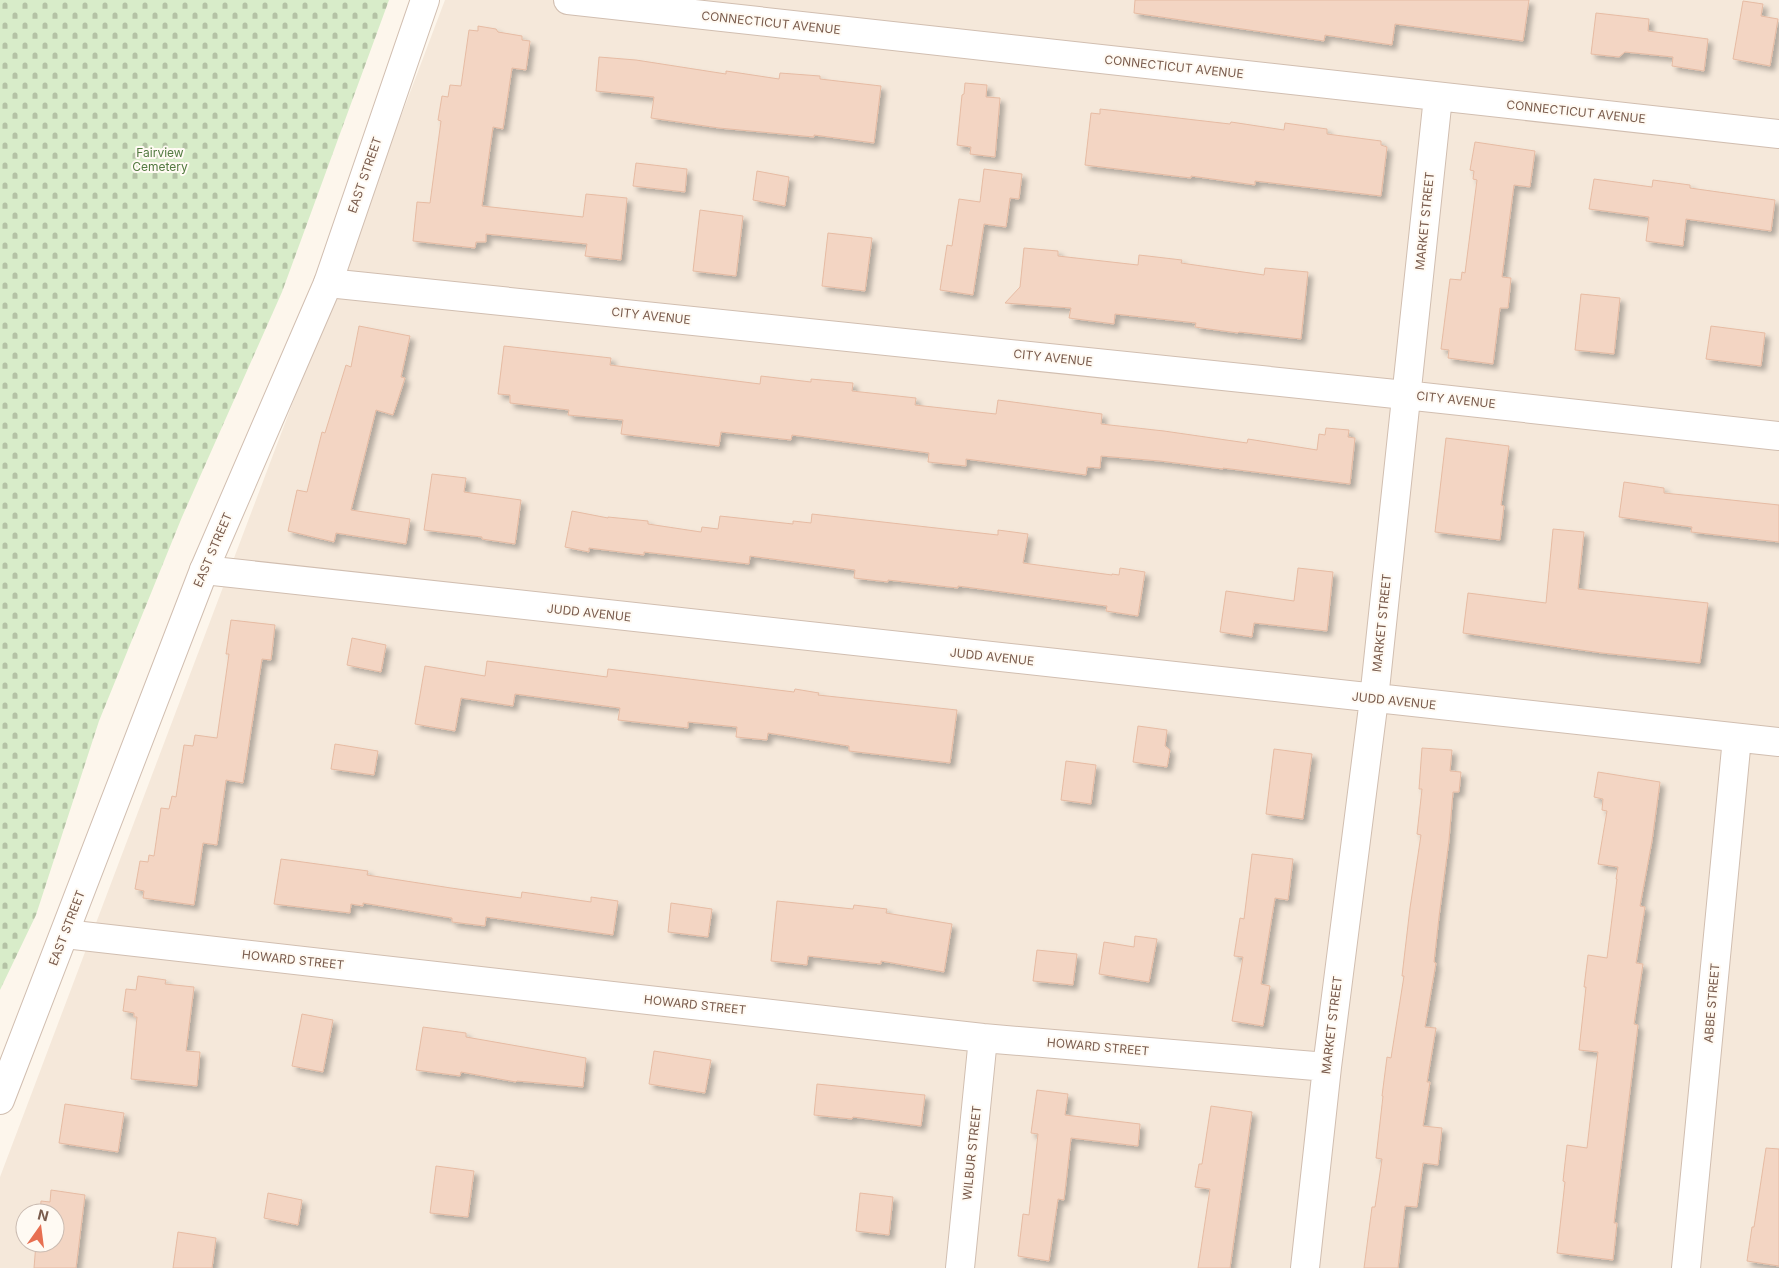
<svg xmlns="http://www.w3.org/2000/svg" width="1779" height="1268" font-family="Inter,sans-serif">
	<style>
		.residential { fill: #f5e8da; fill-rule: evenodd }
		.cemetery { fill: url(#cemetery-stones) }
		.building { fill: #f3d5c3; stroke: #e6bba3; filter: url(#shadow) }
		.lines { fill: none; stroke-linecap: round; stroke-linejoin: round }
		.minor-casing { stroke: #d1beb0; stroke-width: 30 }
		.tertiary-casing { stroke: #d1beb0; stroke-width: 30 }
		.minor { stroke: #fff; stroke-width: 28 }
		.tertiary { stroke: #fff; stroke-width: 28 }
		.labels { text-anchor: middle; stroke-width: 4; stroke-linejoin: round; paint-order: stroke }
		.street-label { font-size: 12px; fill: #7a5c4d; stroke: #fffaf3 }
		.park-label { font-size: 12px; fill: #537a41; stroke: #fffaf3 }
	</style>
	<defs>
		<pattern id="cemetery-stones" width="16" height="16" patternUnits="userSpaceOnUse" patternTransform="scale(1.25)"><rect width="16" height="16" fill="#d8ecc9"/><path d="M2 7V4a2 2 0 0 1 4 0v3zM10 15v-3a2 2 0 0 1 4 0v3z" fill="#b4c2a5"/></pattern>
		<filter id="shadow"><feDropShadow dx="4.5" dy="4.5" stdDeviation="2.5" flood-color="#0004"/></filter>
	</defs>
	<rect width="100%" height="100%" fill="#fdf6ec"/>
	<path class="residential" d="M 445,0 L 1779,0 L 1779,1268 L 0,1268 L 0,1177 ZM 25,1213 L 55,1213 L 55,1243 L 25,1243 Z"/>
	<path class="cemetery" d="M 0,0 L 389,0 L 282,292 L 182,517 L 99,721 L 36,915 L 0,990 Z"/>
	<path class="building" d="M 1135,0 L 1529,0 L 1523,41 L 1395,24 L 1392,45 L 1325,35 L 1324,41 L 1134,13 Z
		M 1743,1 L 1763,4 L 1761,16 L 1778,19 L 1770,66 L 1733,59 Z
		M 1596,13 L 1649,19 L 1648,31 L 1708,39 L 1704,71 L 1672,66 L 1673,57 L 1625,52 L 1619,57 L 1591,54 Z
		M 478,26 L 496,29 L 498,32 L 522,36 L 522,40 L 530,41 L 526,70 L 512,68 L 503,129 L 493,127 L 482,206 L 583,217 L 586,194 L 627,198 L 621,260 L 585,256 L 587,244 L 486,234 L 486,242 L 476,242 L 475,248 L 413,241 L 417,202 L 430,203 L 441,121 L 438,120 L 442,96 L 448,97 L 450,85 L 461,86 L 469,30 L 478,31 Z
		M 599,57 L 636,60 L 726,74 L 726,71 L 779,79 L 780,73 L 820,76 L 820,79 L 881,86 L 874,143 L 814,135 L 814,137 L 719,128 L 651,118 L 654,97 L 596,91 Z
		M 965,83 L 987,85 L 986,97 L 1000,98 L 995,157 L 970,154 L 971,147 L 957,145 L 962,95 L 964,94 Z
		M 1100,109 L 1230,124 L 1231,122 L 1284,130 L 1285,123 L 1327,129 L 1327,134 L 1381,141 L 1381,145 L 1387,147 L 1381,196 L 1255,181 L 1255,185 L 1191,176 L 1191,178 L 1085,165 L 1091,113 L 1100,114 Z
		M 1475,142 L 1535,151 L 1530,187 L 1514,185 L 1502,277 L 1511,278 L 1508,308 L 1500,308 L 1493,364 L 1448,358 L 1449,350 L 1441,349 L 1450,279 L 1461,280 L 1462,272 L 1465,273 L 1477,180 L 1473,179 L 1474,171 L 1470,170 Z
		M 636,163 L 687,169 L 685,192 L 633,186 Z
		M 984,169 L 1022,174 L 1019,199 L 1010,198 L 1006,227 L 984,224 L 973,295 L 940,290 L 947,245 L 952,246 L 959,199 L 980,202 Z
		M 757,171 L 789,177 L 785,206 L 753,200 Z
		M 1594,179 L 1652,187 L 1653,180 L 1690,185 L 1690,188 L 1775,200 L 1771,231 L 1686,219 L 1683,246 L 1646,241 L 1649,217 L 1589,209 Z
		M 700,210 L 743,216 L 736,276 L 693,271 Z
		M 828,233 L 872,238 L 865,291 L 822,286 Z
		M 1024,248 L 1058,251 L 1058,256 L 1138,265 L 1139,255 L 1182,260 L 1181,263 L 1264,275 L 1265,268 L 1308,272 L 1301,339 L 1239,332 L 1238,333 L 1195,327 L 1196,323 L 1115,314 L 1114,324 L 1069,318 L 1071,308 L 1005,303 L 1020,287 Z
		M 1581,294 L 1620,298 L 1614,354 L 1575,350 Z
		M 359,326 L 410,336 L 401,377 L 405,378 L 393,415 L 376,410 L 351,510 L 410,519 L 406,544 L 336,533 L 334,542 L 288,531 L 297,490 L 307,492 L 322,432 L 325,433 L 346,365 L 351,367 Z
		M 1711,326 L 1765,333 L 1761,366 L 1706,359 Z
		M 504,346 L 611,358 L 610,365 L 760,384 L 761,376 L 811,382 L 811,379 L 853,383 L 852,391 L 916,398 L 915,405 L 996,414 L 998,400 L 1102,414 L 1101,424 L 1164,431 L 1247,443 L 1248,439 L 1317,450 L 1319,434 L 1325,435 L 1326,428 L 1349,430 L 1348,437 L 1355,438 L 1350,484 L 1223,468 L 1223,469 L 1160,461 L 1101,456 L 1100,468 L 1087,467 L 1086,475 L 966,459 L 966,466 L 928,462 L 929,453 L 792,435 L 791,440 L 721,432 L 719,446 L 621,434 L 623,420 L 568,415 L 569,410 L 510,403 L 510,395 L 498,394 Z
		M 1446,438 L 1509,446 L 1501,505 L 1504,506 L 1500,540 L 1435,532 Z
		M 432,474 L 466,478 L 464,492 L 521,500 L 515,544 L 482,539 L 482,537 L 424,530 Z
		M 1624,482 L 1664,488 L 1664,493 L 1779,505 L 1779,542 L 1691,532 L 1692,527 L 1619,517 Z
		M 572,511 L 608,518 L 608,517 L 648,521 L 648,524 L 701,532 L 702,527 L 718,529 L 720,516 L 793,524 L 793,521 L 811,523 L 812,514 L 998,535 L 998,530 L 1028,534 L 1023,563 L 1112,575 L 1112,574 L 1119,575 L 1120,568 L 1145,572 L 1138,616 L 1106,611 L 1107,606 L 958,586 L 958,588 L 888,580 L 888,582 L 854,578 L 855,570 L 750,556 L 749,564 L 644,552 L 644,555 L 589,548 L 589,552 L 565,547 Z
		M 1553,529 L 1584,532 L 1578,589 L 1708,603 L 1700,663 L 1602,653 L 1463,633 L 1468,593 L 1546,603 Z
		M 1298,568 L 1333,572 L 1327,631 L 1254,623 L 1252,637 L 1220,632 L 1226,591 L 1294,601 Z
		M 231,620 L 275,625 L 271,660 L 262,659 L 243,783 L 226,780 L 217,845 L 203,843 L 194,905 L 143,898 L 144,891 L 135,889 L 140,861 L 148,862 L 149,855 L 154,856 L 161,808 L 169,809 L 172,796 L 176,797 L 184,745 L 193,746 L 195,735 L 217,738 L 229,654 L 226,654 Z
		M 352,638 L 386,645 L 381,672 L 347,665 Z
		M 487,661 L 607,677 L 608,669 L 794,692 L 795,689 L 819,693 L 818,695 L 957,710 L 950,763 L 849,751 L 849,746 L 768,733 L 767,740 L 736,737 L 737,727 L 688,722 L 688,728 L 618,720 L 620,708 L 515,694 L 513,706 L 461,698 L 455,731 L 415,724 L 425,666 L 485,676 Z
		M 1138,726 L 1167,730 L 1165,746 L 1170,750 L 1167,767 L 1133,762 Z
		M 335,744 L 378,751 L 374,775 L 331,769 Z
		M 1422,748 L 1452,750 L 1450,771 L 1461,772 L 1459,792 L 1453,792 L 1449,840 L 1439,917 L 1434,962 L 1436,963 L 1425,1027 L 1436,1028 L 1427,1082 L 1430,1082 L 1423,1126 L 1442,1128 L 1438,1165 L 1423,1163 L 1417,1207 L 1405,1206 L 1398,1268 L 1364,1268 L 1372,1207 L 1375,1207 L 1382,1159 L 1376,1158 L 1383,1096 L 1382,1096 L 1387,1057 L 1391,1058 L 1404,976 L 1402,976 L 1410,908 L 1421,835 L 1417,834 L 1422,789 L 1419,789 Z
		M 1274,749 L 1312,754 L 1303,819 L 1266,814 Z
		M 1066,761 L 1096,765 L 1091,804 L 1061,800 Z
		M 1598,772 L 1660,782 L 1652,841 L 1640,906 L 1645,907 L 1636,963 L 1643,964 L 1634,1024 L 1638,1025 L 1614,1223 L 1617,1223 L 1613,1260 L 1557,1253 L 1565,1182 L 1563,1181 L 1567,1145 L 1587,1148 L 1598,1052 L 1579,1050 L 1586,987 L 1584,987 L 1588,955 L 1607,958 L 1617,879 L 1616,879 L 1618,867 L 1598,864 L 1607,811 L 1602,810 L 1603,799 L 1594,797 Z
		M 1252,854 L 1293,859 L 1288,900 L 1275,898 L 1261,984 L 1270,986 L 1263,1026 L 1232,1021 L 1243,957 L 1234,956 L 1240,918 L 1244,919 Z
		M 281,859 L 368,871 L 367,875 L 451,888 L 521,898 L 522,892 L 591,902 L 591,897 L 618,901 L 613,935 L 486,917 L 485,926 L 452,922 L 452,918 L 363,903 L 363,906 L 351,904 L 350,913 L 274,904 Z
		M 777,901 L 853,909 L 854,905 L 887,909 L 886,913 L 952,924 L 944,972 L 881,961 L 881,964 L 808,956 L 807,965 L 771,961 Z
		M 671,903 L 712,909 L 708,937 L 668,932 Z
		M 1135,936 L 1157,939 L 1149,982 L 1099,974 L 1104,942 L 1134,947 Z
		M 1037,950 L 1077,954 L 1073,985 L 1033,981 Z
		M 138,976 L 166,980 L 165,984 L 194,987 L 186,1051 L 200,1052 L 197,1086 L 131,1079 L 137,1017 L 134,1017 L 134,1013 L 123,1011 L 126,989 L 136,990 Z
		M 302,1014 L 333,1020 L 323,1072 L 292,1066 Z
		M 423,1027 L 466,1033 L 466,1037 L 586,1058 L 583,1087 L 517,1081 L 516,1082 L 461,1072 L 460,1076 L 416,1070 Z
		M 654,1051 L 711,1060 L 705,1093 L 649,1084 Z
		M 817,1084 L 925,1095 L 921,1126 L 853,1117 L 852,1119 L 814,1115 Z
		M 1037,1090 L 1068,1094 L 1065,1115 L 1140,1124 L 1138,1146 L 1071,1138 L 1064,1200 L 1058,1199 L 1049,1261 L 1018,1256 L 1023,1214 L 1029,1215 L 1038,1134 L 1031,1133 Z
		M 65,1104 L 124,1113 L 118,1152 L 59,1143 Z
		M 1211,1106 L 1252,1112 L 1230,1268 L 1198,1268 L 1210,1189 L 1195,1187 L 1199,1164 L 1202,1164 Z
		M 1766,1148 L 1779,1149 L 1779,1266 L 1747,1261 L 1752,1227 L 1754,1227 Z
		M 436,1166 L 474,1171 L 468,1217 L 430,1213 Z
		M 51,1190 L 85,1195 L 76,1268 L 34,1268 L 36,1243 L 55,1243 L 55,1213 L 40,1213 L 41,1201 L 50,1202 Z
		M 268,1193 L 302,1200 L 298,1225 L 264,1218 Z
		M 860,1193 L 893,1197 L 889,1235 L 856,1231 Z
		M 178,1232 L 216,1238 L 212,1268 L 173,1268 Z"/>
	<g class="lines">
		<g class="minor-casing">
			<path id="minor" d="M 568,0 L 1779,134
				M 328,283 L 1405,395 L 1779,436
				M 204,570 L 1779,742
				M 65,934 L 983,1038 L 1327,1067
				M 960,1268 L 983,1038
				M 1305,1268 L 1327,1067 L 1374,699 L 1438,97
				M 1686,1268 L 1737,738"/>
		</g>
		<g class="tertiary-casing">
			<path id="tertiary" d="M 0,1100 L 204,570 L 328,283 L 425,0"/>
		</g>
		<use href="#minor" class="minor"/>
		<use href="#tertiary" class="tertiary"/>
	</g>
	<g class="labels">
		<g class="street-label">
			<text transform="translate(771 23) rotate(6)" y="4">CONNECTICUT AVENUE</text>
			<text transform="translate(1174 67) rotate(6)" y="4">CONNECTICUT AVENUE</text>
			<text transform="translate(1576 112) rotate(6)" y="4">CONNECTICUT AVENUE</text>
			<text transform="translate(365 175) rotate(-71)" y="4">EAST STREET</text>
			<text transform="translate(1425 221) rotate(-84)" y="4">MARKET STREET</text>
			<text transform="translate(651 316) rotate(6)" y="4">CITY AVENUE</text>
			<text transform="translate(1053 358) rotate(6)" y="4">CITY AVENUE</text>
			<text transform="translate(1456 400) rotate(6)" y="4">CITY AVENUE</text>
			<text transform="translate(213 550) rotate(-67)" y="4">EAST STREET</text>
			<text transform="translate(589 613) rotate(6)" y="4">JUDD AVENUE</text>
			<text transform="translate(1382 623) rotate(-84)" y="4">MARKET STREET</text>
			<text transform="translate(992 657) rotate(6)" y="4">JUDD AVENUE</text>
			<text transform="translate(1394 701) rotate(6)" y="4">JUDD AVENUE</text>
			<text transform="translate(67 928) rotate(-69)" y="4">EAST STREET</text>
			<text transform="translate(293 960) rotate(6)" y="4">HOWARD STREET</text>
			<text transform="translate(1712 1003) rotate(-85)" y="4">ABBE STREET</text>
			<text transform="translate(695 1005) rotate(6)" y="4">HOWARD STREET</text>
			<text transform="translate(1332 1025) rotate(-83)" y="4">MARKET STREET</text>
			<text transform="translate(1098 1047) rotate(5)" y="4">HOWARD STREET</text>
			<text transform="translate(972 1153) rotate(-84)" y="4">WILBUR STREET</text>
		</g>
		<g class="park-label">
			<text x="160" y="157">Fairview<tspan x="160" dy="14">Cemetery</tspan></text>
		</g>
	</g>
	<g transform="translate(40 1228) rotate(14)"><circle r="24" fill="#fffaf3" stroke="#cabbb1"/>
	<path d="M0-4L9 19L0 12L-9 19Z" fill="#e76f51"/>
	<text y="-8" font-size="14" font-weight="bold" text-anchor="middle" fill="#7a5c4d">N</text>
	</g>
</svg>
